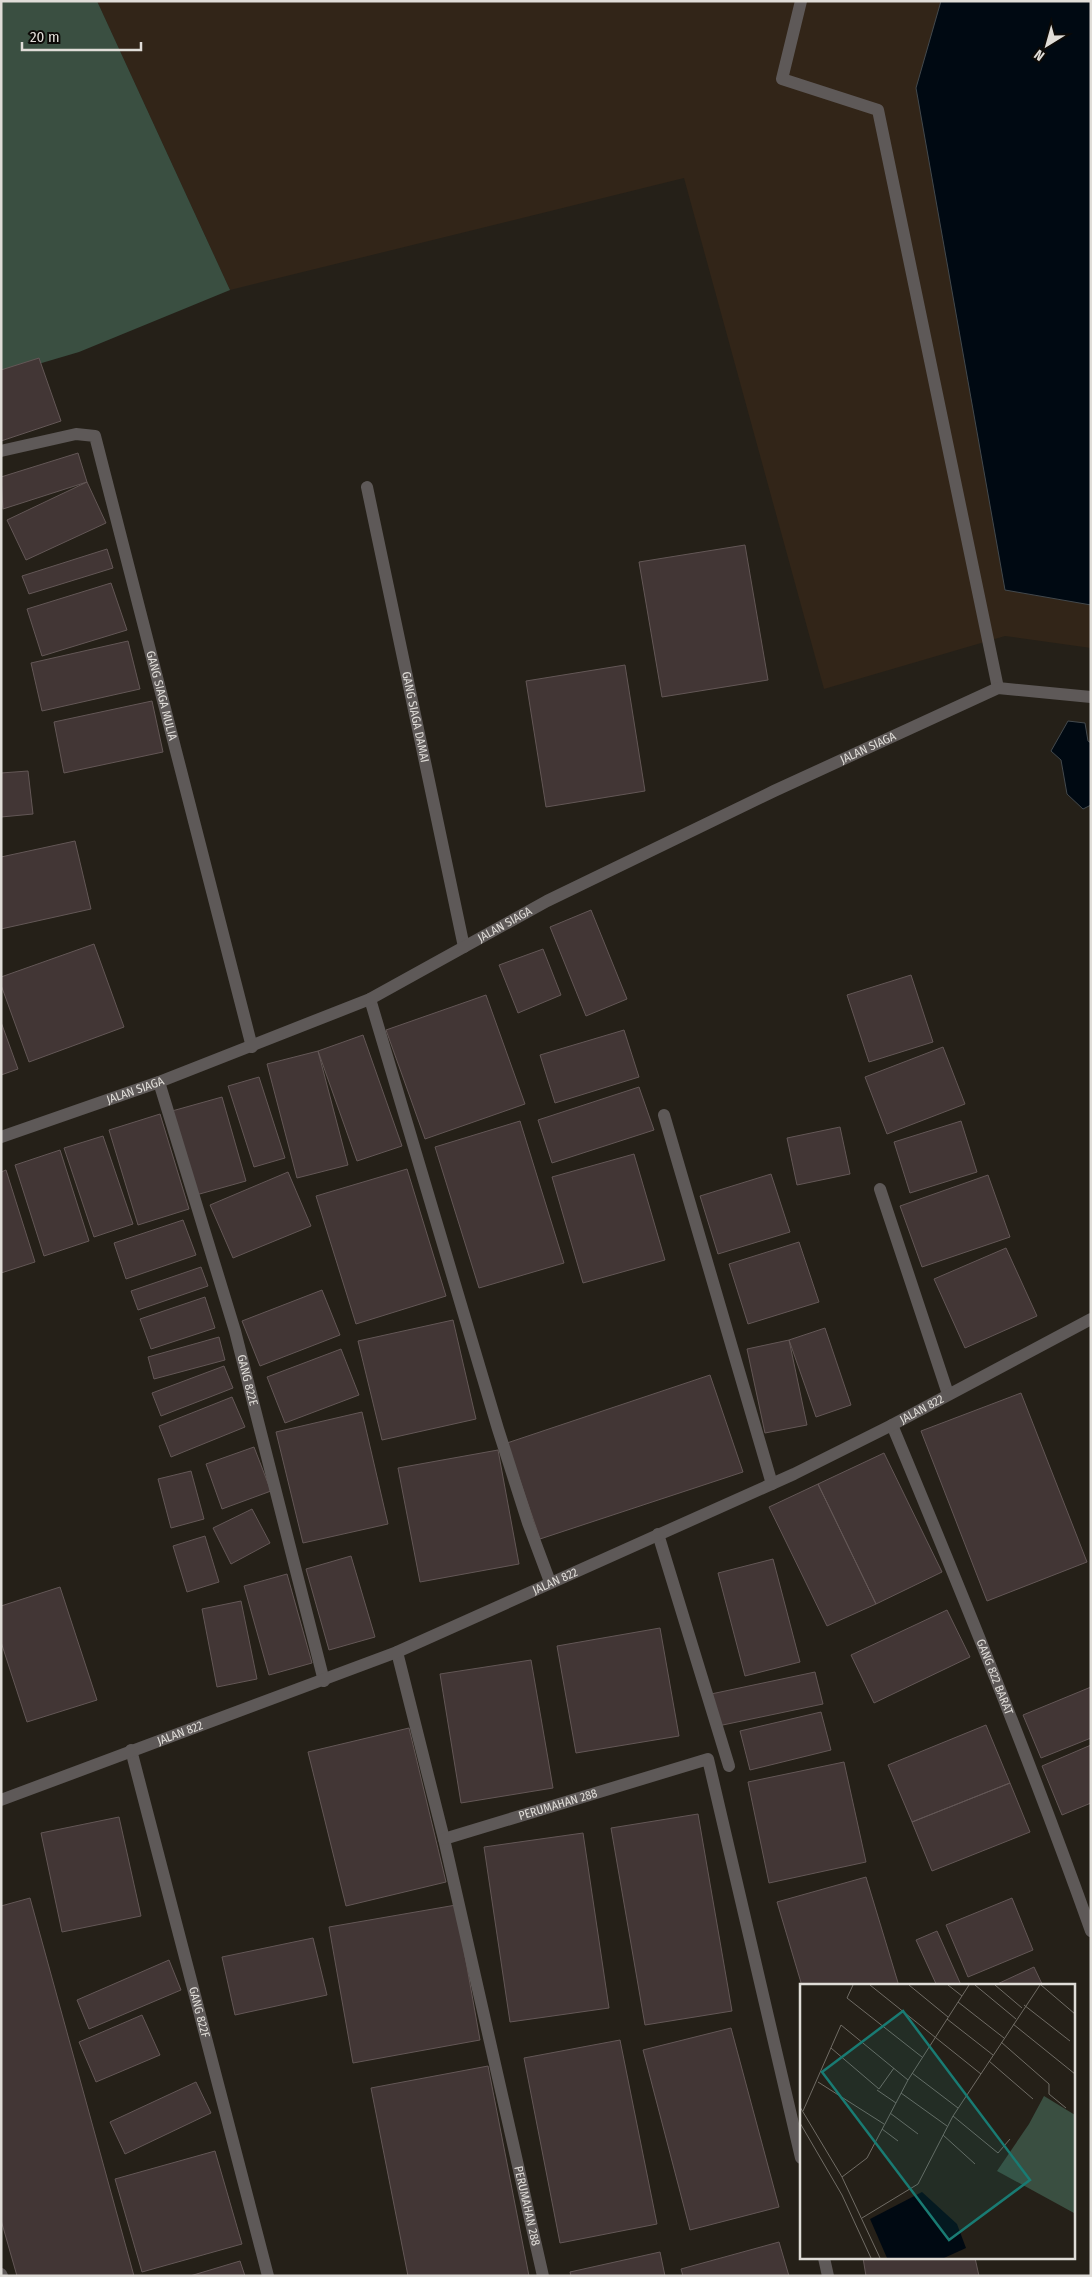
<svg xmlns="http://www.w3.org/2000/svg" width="1092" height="2277" font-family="'Fira Sans Condensed',sans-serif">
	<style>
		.commercial { fill: #322518 }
		.green { fill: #3a4f41 }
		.water { fill: #000912; stroke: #43494d }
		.building { fill: #423635; stroke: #635756 }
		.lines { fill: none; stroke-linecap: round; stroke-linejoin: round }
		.lane { stroke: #5e5958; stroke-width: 12 }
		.street { stroke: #5e5958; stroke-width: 12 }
		.labels { text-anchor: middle; stroke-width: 4; stroke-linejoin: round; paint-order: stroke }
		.street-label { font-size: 12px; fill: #e0ddd8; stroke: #0c0a07 }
		.inset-road { fill: none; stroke: #706c65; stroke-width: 1 }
		.view { fill: #197b73; fill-opacity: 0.15; stroke: #197b73; stroke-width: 2.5 }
		.inset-edge { fill: none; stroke: #e0ddd8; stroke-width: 2.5 }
	</style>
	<rect width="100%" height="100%" fill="#252018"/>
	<path class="commercial" d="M 97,1 L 1091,1 L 1091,648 L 1005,636 L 824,689 L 684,178 L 230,290 Z"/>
	<path class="green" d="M 1,1 L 97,1 L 230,290 L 79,352 L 1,375 Z"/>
	<path class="water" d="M 941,1 L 1091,1 L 1091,605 L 1005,590 L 916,88 Z
		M 1068,721 L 1085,723 L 1088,741 L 1091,743 L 1091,805 L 1083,809 L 1067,794 L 1061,760 L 1051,751 Z"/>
	<path class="building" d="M 39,358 L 61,421 L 1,441 L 1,370 Z
		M 78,453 L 87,482 L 3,509 L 1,477 Z
		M 87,482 L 106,523 L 26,560 L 7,520 Z
		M 745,545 L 768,680 L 662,697 L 639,562 Z
		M 107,549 L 113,568 L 29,594 L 22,576 Z
		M 111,583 L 127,630 L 42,656 L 27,609 Z
		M 128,641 L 140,689 L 42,711 L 31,663 Z
		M 625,665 L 645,791 L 546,807 L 526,681 Z
		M 152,701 L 163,752 L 64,773 L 54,722 Z
		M 28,771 L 33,814 L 1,817 L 1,773 Z
		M 75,841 L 91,909 L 1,929 L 1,857 Z
		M 591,910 L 627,999 L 586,1016 L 550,927 Z
		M 94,944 L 124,1027 L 29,1062 L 1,985 L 1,977 Z
		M 543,949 L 561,995 L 518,1013 L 499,965 Z
		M 911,975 L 933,1042 L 869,1062 L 847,995 Z
		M 486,995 L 525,1104 L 425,1139 L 386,1030 Z
		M 1,1022 L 18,1069 L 1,1075 Z
		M 624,1030 L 639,1077 L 555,1103 L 540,1055 Z
		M 363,1035 L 402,1146 L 357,1161 L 318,1051 Z
		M 943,1047 L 965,1104 L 887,1134 L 865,1077 Z
		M 318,1051 L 348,1165 L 297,1178 L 267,1064 Z
		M 259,1077 L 285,1158 L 254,1167 L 228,1086 Z
		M 639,1087 L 654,1130 L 552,1163 L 538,1120 Z
		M 222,1097 L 246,1181 L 196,1195 L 172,1111 Z
		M 160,1114 L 189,1209 L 138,1225 L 109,1130 Z
		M 520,1121 L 564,1263 L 479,1288 L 435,1147 Z
		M 961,1121 L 977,1172 L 910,1193 L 894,1142 Z
		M 840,1127 L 850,1174 L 797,1185 L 787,1138 Z
		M 103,1136 L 133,1224 L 94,1237 L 64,1148 Z
		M 60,1150 L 89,1241 L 44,1256 L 15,1165 Z
		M 634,1154 L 665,1260 L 583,1283 L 552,1177 Z
		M 407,1169 L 446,1296 L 356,1324 L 316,1196 Z
		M 6,1170 L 35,1262 L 1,1273 L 1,1172 Z
		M 288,1172 L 311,1226 L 233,1258 L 210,1205 Z
		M 771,1174 L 790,1232 L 718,1254 L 700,1196 Z
		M 988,1175 L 1010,1237 L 922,1267 L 900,1206 Z
		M 183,1220 L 196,1255 L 126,1279 L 114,1243 Z
		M 799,1242 L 819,1302 L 748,1324 L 729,1264 Z
		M 1006,1248 L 1037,1316 L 965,1348 L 934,1279 Z
		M 201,1267 L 208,1286 L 138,1310 L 131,1291 Z
		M 322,1290 L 340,1335 L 260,1366 L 242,1321 Z
		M 205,1297 L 215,1328 L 151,1349 L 140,1319 Z
		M 453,1320 L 476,1419 L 382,1440 L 358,1341 Z
		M 825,1328 L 851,1405 L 816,1417 L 789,1340 Z
		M 219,1337 L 225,1360 L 154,1379 L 148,1357 Z
		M 789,1340 L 807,1425 L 765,1433 L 747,1349 Z
		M 341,1349 L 359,1395 L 285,1423 L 267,1377 Z
		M 224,1366 L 233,1388 L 161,1416 L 152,1393 Z
		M 710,1375 L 743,1472 L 540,1539 L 507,1443 Z
		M 1021,1393 L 1087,1562 L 987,1601 L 921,1431 Z
		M 232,1397 L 245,1427 L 171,1457 L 159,1426 Z
		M 362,1412 L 388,1524 L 303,1543 L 276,1432 Z
		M 254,1447 L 271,1491 L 222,1509 L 206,1464 Z
		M 498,1450 L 519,1564 L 420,1582 L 398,1468 Z
		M 884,1453 L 942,1572 L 876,1604 L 818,1484 Z
		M 191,1471 L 204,1519 L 171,1528 L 158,1479 Z
		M 818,1484 L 876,1604 L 827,1626 L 769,1507 Z
		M 252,1509 L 270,1543 L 231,1564 L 213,1528 Z
		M 205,1536 L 219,1582 L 187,1592 L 173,1546 Z
		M 351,1556 L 375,1637 L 329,1650 L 306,1569 Z
		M 773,1559 L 800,1662 L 745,1676 L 718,1573 Z
		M 287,1574 L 312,1663 L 269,1675 L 244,1586 Z
		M 60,1587 L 97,1700 L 27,1722 L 1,1642 L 1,1606 Z
		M 241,1601 L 257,1679 L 217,1687 L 202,1609 Z
		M 947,1610 L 970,1657 L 874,1703 L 851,1655 Z
		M 660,1628 L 679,1736 L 576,1753 L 557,1646 Z
		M 531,1660 L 553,1788 L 461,1803 L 440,1674 Z
		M 815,1672 L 823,1704 L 718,1726 L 711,1694 Z
		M 1091,1687 L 1091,1738 L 1041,1758 L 1023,1715 Z
		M 821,1712 L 831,1750 L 750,1770 L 740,1731 Z
		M 986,1725 L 1010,1783 L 912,1822 L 888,1765 Z
		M 409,1728 L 446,1882 L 346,1906 L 308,1752 Z
		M 1091,1745 L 1091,1803 L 1062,1815 L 1042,1766 Z
		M 844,1762 L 866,1862 L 769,1883 L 748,1782 Z
		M 1010,1783 L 1030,1832 L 932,1871 L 912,1822 Z
		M 698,1814 L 732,2011 L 645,2025 L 611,1828 Z
		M 119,1817 L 141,1916 L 62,1932 L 41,1833 Z
		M 583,1833 L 609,2008 L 510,2022 L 484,1847 Z
		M 866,1877 L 899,1986 L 802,1986 L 777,1902 Z
		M 30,1898 L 134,2276 L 17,2276 L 1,2220 L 1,1906 Z
		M 1012,1898 L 1033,1950 L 968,1977 L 946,1925 Z
		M 456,1905 L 480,2040 L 353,2063 L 329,1927 Z
		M 937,1931 L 961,1985 L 937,1986 L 916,1940 Z
		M 313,1938 L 327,1995 L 235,2015 L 222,1957 Z
		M 169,1960 L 181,1990 L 89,2029 L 77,2000 Z
		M 1034,1967 L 1043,1986 L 993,1986 Z
		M 142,2015 L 160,2055 L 96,2082 L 79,2042 Z
		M 731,2028 L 779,2207 L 690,2230 L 643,2050 Z
		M 620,2040 L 657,2224 L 560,2243 L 524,2058 Z
		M 488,2066 L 529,2276 L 408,2276 L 371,2088 Z
		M 196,2082 L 211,2113 L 125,2154 L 110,2122 Z
		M 215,2151 L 242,2244 L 142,2272 L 115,2179 Z
		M 779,2242 L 789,2276 L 683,2276 L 681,2269 Z
		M 660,2252 L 665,2276 L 571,2276 L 570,2272 Z
		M 863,2258 L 975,2258 L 979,2276 L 866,2276 Z
		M 240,2261 L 245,2276 L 190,2276 Z"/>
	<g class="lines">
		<path class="lane" d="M 801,1 L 782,79 L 878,110 L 998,688"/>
		<g class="street">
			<path id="s1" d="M 1,451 L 76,434 L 95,436 L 252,1047"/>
			<path id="s2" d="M 367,487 L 464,947"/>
			<path d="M 370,999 L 498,1429 L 528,1523 L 550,1582"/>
			<path id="s3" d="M 159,1082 L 235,1331 L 324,1681"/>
			<path d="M 664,1115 L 772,1484"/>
			<path id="s4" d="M 1,1137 L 159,1082 L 370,999 L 547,901 L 774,791 L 998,688 L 1091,697"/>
			<path d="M 880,1189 L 948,1394"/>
			<path id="s5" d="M 892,1425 C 962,1593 1030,1760 1091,1931"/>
			<path d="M 658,1534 L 729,1766"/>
			<path id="s6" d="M 397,1652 L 444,1839 L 543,2276"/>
			<path id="s7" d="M 131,1750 L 268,2276"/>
			<path id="s8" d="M 1,1800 L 397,1652 L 794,1474 L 892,1425 L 1091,1319"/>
			<path id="s9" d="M 444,1839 L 708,1759 L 801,2158"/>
			<path d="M 824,2258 L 828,2276"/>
			<path d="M 1,2274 L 2,2276"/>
		</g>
	</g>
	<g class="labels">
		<g class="street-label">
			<text dy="4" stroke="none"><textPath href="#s1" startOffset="364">GANG SIAGA MULIA</textPath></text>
			<text dy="4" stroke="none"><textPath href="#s2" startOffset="235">GANG SIAGA DAMAI</textPath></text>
			<text dy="4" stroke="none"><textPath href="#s4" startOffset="952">JALAN SIAGA</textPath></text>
			<text dy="4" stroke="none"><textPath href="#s4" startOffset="548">JALAN SIAGA</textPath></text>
			<text dy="4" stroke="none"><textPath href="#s4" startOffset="142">JALAN SIAGA</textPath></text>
			<text dy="4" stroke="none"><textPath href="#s3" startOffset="311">GANG 822E</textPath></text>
			<text dy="4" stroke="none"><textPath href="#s8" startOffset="1001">JALAN 822</textPath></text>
			<text dy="4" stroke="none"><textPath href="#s8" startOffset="596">JALAN 822</textPath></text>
			<text dy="4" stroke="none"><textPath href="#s5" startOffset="272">GANG 822 BARAT</textPath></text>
			<text dy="4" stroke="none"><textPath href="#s8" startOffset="191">JALAN 822</textPath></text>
			<text dy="4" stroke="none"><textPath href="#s9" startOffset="119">PERUMAHAN 288</textPath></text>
			<text dy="4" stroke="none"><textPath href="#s7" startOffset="271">GANG 822F</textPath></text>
			<text dy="4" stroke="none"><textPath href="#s6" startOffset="569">PERUMAHAN 288</textPath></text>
		</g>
	</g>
	<g transform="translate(800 1984)">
		<rect width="275" height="275" fill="#252018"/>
		<path d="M 244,112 L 275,131 L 274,229 L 197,187 L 229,140 Z" fill="#3a4f41"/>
		<path d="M 122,208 L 157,240 L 166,264 L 144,274 L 87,274 L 70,235 Z" fill="#000912"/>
		<path class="inset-road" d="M 53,1 L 47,14 L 122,73M 70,1 L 181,90M 109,1 L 148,33M 148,1 L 162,12M 175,1 L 216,35M 195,1 L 222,24M 241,1 L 275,30M 158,18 L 204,54M 224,21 L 270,57M 147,35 L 193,71M 213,40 L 275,90M 201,58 L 249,100 L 249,110 L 266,124M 31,64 L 79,105 L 94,84M 189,77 L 233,115M 112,89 L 158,124M 18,98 L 84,140M 77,106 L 96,119M 101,109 L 147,142M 0,123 L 42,193 L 80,274M 3,127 L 41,41 L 108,96M 90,129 L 118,150M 153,132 L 198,169 L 210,155M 0,139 L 42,211 L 71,274M 82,145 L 98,157M 143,151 L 175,180M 42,193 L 67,174 L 108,96 L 169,1M 62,234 L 118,200 L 153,132 L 240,1"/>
		<path class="view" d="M 103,27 L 230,196 L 149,256 L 22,88 Z"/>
		<rect width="275" height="275" class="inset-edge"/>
	</g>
	<rect width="1092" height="2277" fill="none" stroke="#e0ddd8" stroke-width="5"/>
	<g transform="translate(1047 45) rotate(217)" stroke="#0c0a07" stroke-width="4" paint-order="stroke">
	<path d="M0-4L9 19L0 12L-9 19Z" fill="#e0ddd8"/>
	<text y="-8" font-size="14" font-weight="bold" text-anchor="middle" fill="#e0ddd8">N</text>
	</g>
	<path d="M22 42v8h119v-8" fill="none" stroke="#e0ddd8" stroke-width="2.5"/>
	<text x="30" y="42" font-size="15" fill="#e0ddd8" stroke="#0c0a07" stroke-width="4" paint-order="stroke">20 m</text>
</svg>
